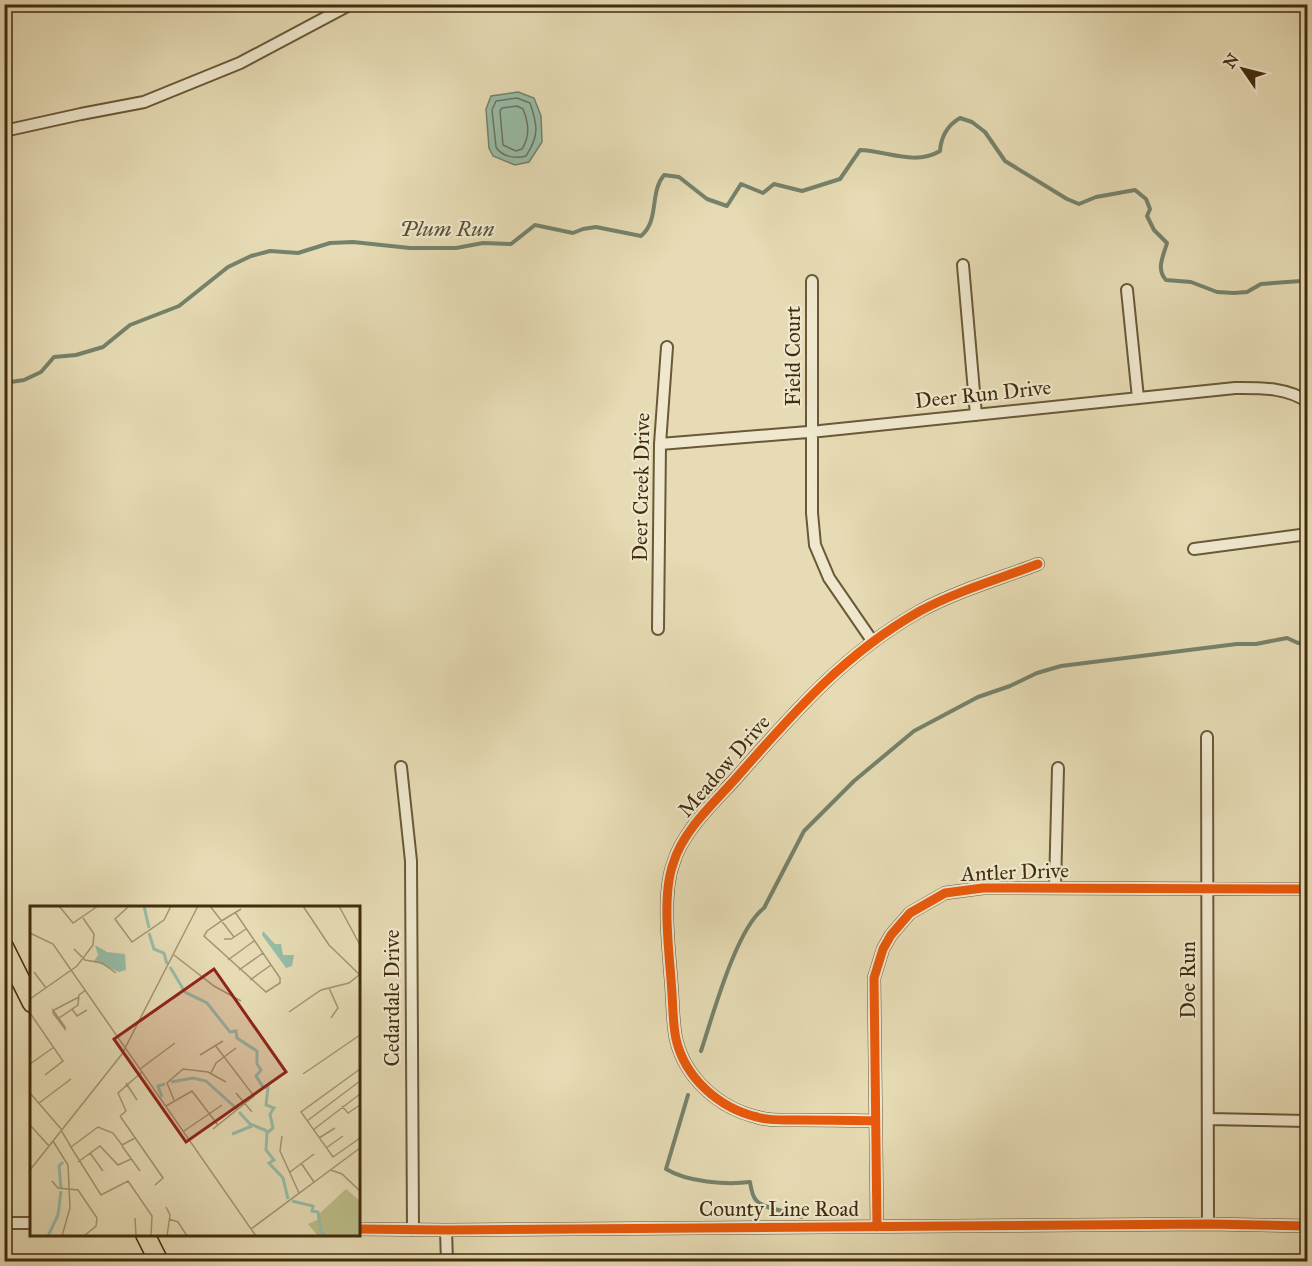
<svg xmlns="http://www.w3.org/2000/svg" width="1312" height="1266" font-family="'IM FELL Great Primer',serif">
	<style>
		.water { fill: #97bca9; stroke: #75826b; stroke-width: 1.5 }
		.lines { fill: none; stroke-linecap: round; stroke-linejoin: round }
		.shore { stroke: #6c745b; stroke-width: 1.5 }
		.stream { stroke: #75826b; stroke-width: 4 }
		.street-casing { stroke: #6a5837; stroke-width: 14 }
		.primary-casing { stroke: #412c0d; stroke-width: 21 }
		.street { stroke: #efe8ce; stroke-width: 10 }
		.primary { stroke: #e6dbb4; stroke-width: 18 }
		.cycleway-casing { stroke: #efe8ce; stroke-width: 13 }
		.cycleway { stroke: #e8590c; stroke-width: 9 }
		.labels { text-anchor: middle; stroke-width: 4.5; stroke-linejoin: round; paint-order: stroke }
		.street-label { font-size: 21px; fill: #412c0d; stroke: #efe8ce }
		.water-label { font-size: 22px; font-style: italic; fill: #565034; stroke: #efe8ce }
		.inset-river { fill: none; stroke: #97bca9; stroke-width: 3 }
		.inset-road { fill: none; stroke: #a49571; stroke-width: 1.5 }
		.view { fill: #8f2418; fill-opacity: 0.15; stroke: #8f2418; stroke-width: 3 }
		.inset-edge { fill: none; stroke: #412c0d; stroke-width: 3 }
	</style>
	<rect width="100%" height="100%" fill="#e6dbb4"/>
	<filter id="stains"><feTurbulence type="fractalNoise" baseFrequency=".00333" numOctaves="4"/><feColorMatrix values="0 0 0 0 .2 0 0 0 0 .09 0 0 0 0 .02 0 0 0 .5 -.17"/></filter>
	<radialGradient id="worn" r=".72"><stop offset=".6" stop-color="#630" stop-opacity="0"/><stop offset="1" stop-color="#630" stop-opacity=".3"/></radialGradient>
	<path class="water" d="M 518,92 L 534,98 L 541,116 L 542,142 L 529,162 L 515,165 L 493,156 L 489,148 L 486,109 L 491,96 Z"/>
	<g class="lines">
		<path class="shore" d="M 517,98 L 530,103 C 538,126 539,136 526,156 C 516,159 502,157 496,147 L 492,110 L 496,101 Z
			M 517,106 L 523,109 C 529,124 530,136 522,149 L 516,151 L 503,145 L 500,111 L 502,108 Z"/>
		<path class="stream" d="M 4,383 L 24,380 L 41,372 L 54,357 L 76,355 L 103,347 L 130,325 L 179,306 L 228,267 L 251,256 L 270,251 L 298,253 L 330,243 L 353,242 L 410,248 L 456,248 L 483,243 L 511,244 L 535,225 L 573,233 L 583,229 L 596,227 L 641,236 C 660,220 649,193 664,175 L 679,177 L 707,199 L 727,206 L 741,184 L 763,193 L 774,184 L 802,191 L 840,179 L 860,150 C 887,151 915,166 940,151 C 941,137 948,125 960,118 L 972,122 L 985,132 L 1005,161 L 1067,199 L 1079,204 L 1096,197 L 1135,190 L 1146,199 L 1150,209 L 1147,216 L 1154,230 L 1167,243 C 1163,257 1156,269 1166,280 L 1191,282 L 1217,292 L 1234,293 L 1247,292 L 1261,284 L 1301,281 L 1308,275
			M 701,1051 C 713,1015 736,929 764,908 L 804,831 L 854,781 L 914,731 L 978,697 L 1010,686 L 1037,673 L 1061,666 L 1237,644 L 1256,644 L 1287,638 L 1298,643 L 1308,641
			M 688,1095 L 666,1169 C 687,1182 726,1185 750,1182 C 751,1188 752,1196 756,1200 C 762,1209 790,1211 801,1217"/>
		<g class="street-casing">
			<path id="street" d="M 4,131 L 81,114 L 144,102 L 240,63 L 351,4
				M 963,265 L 976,415
				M 812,281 L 812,513 L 815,545 L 829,578 L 873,642
				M 1127,290 L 1138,398
				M 660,444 L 820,431 L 1235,388 C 1261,388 1286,387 1308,402
				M 1194,549 L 1308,534
				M 658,629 L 660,444 L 667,347
				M 1207,737 L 1208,1224
				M 401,767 L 411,861 L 413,1230
				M 1055,887 L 1058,768
				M 1208,1119 L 1308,1121
				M 874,1121 C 849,1120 823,1120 797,1120 C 784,1120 769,1121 757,1117 C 719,1108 685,1078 676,1039 C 673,1025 673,1009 672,994 C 670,957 661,898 673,864 C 683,830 714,803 737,777 C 794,712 844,654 920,611 C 957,591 999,579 1038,564
				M 4,1223 L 32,1223
				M 877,1227 L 874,978 L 883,949 L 891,935 L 910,913 L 945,893 L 983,888 L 1308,889
				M 358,1229 L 446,1230 L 1208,1224 L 1308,1226
				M 446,1230 L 447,1262"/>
		</g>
		<g class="primary-casing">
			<path id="primary" d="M 4,947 L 32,1003
				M 145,1234 L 159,1262"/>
		</g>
		<use href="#street" class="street"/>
		<use href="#primary" class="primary"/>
		<g class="cycleway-casing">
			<path id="cycleway" d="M 874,1121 C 849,1120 823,1120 797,1120 C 784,1120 769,1121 757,1117 C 719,1108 685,1078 676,1039 C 673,1025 673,1009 672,994 C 670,957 661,898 673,864 C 683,830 714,803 737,777 C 794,712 844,654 920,611 C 957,591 999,579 1038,564
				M 877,1227 L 874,978 L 883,949 L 891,935 L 910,913 L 945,893 L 983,888 L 1308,889
				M 358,1229 L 446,1230 L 1208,1224 L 1308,1226"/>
		</g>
		<use href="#cycleway" class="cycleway"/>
	</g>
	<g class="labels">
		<g class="street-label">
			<text transform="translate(793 356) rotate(-90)" y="7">Field Court</text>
			<text transform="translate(983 394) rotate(-6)" y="7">Deer Run Drive</text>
			<text transform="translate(641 487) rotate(-89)" y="7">Deer Creek Drive</text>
			<text transform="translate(724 766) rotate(-49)" y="7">Meadow Drive</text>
			<text transform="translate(1015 872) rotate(-2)" y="7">Antler Drive</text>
			<text transform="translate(1188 980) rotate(-90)" y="7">Doe Run</text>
			<text transform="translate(392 998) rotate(-90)" y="7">Cedardale Drive</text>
			<text x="779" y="1216">County Line Road</text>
		</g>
		<g class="water-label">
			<text x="447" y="236">Plum Run</text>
		</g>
	</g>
	<g transform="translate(30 906)">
		<rect width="330" height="330" fill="#e6dbb4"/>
		<path d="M 316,283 L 330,295 L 330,330 L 288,330 L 278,318 L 289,313 L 287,310 Z" fill="#bbbe89"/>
		<path d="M 233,25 L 245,38 L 251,38 L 253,49 L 264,49 L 262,60 L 256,62 L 232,29 ZM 65,39 L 77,46 L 95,48 L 96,64 L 89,66 L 64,55 L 68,49 Z" fill="#97bca9"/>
		<path class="inset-river" d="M 114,0 L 119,22M 119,27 L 124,43 L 134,47 L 137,58M 140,61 L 155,86 L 177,97 L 200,126 L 206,125 L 207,132 L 227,145 L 227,158 L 231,164 L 226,170 L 233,181 L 238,181 L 236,199 L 244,202 L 240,208 L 243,222 L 237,227 L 236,244 L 244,254 L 239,257 L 253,272 L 258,293M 141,176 L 163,172 L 176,175 L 207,203M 132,191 L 128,180 L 135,178M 209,206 L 220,218 L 237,225M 202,228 L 222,220M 31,282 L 29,260 L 33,256M 262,295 L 283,300 L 282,305 L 288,306 L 291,325 L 295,330M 18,330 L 28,309 L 31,285"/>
		<path class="inset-road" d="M 29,0 L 43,17 L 68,0M 99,0 L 85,13 L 102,36 L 134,14 L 141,0M 180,0 L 204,31M 273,0 L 299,39 L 330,69M 309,0 L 330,39M 205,6 L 250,72 L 250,77 L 236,86 L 174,30 L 177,25 L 193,14 L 211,3M 0,27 L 23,38 L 226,330M 194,33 L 201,33 L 216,23M 44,43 L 55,54 L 72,57 L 86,67M 144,49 L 184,80 L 211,95M 198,54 L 224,35M 209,64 L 233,47M 4,66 L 16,82M 220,74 L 241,59M 299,82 L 308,102 L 301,112M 0,93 L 47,60 L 63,39 L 64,28 L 53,12M 42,103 L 47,110 L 57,104M 23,104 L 35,121 L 35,123 L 23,107 ZM 24,104 L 49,91M 259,106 L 291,84 L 319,77 L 329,69M 0,107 L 33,155 L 15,169M 29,112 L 48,99 L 49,89 L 56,84M 170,149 L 193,135M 0,158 L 24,141M 110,163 L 145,137M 330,163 L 271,206 L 303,251 L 330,232M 181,167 L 186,157 L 206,142M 273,168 L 330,129M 96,177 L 107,194M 0,187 L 32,224M 206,187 L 222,206M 144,194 L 137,177 L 153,163 L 178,166 L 196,176M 9,197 L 41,173M 136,200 L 162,185 L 188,219M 312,200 L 318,207 L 330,199M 90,210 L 133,272 L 125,279M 90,210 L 96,205 L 88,187 L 112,166M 277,215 L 330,175M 0,219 L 19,240M 183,223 L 224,190 L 185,139M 31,224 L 41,241 L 68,221 L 83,227 L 92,239 L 105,232M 283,224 L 330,188M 154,225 L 192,199M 252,230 L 250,245 L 269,287M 289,232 L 305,222M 23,235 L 38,259 L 40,302 L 32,330M 39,238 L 71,289 L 98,275 L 122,310 L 121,330M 92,240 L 110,265M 296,242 L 313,230M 60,247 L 73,265M 48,256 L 70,240 L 88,259 L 101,253M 271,257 L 284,276M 0,264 L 92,148 L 168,0M 301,264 L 312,268 L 330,285M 260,266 L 284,248M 22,275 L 28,282 L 48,284 L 67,312 L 66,320 L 54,330M 136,301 L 140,309 L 137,330M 105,312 L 106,330M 139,313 L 148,316 L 157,330M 221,323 L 330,242"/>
		<path class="view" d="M 184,63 L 256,166 L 156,236 L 84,133 Z"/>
		<rect width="330" height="330" class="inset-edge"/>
	</g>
	<rect width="1312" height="1266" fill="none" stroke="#e6dbb4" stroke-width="24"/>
	<rect x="6" y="6" width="1300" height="1254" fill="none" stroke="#412c0d" stroke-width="3"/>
	<rect x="12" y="12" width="1288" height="1242" fill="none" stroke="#412c0d" stroke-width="1.5"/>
	<g transform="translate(1243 69) rotate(305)" stroke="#efe8ce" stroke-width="4.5" paint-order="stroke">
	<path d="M0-4.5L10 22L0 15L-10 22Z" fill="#412c0d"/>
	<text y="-9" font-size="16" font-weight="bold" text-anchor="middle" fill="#412c0d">N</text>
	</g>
	<rect width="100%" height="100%" filter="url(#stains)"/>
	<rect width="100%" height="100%" fill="url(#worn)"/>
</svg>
